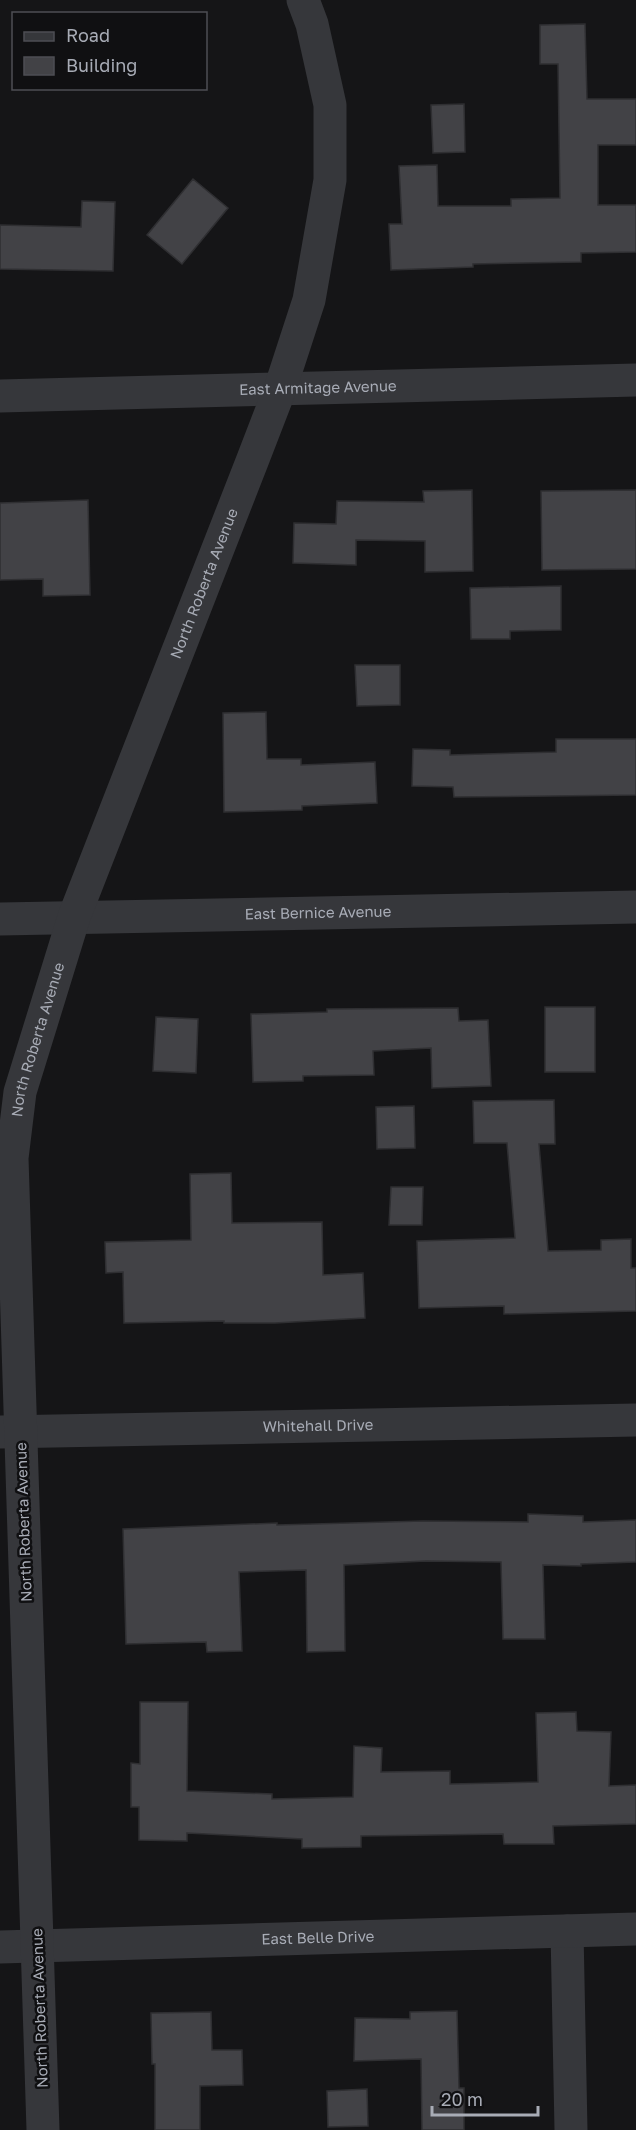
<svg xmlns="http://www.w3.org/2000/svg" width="636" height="2130" font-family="'Golos Text',sans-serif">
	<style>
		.building { fill: #424246; stroke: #2f2f32; stroke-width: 1.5 }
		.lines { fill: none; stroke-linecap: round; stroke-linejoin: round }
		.street { stroke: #36373b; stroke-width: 33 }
		.labels { text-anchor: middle; stroke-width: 5; stroke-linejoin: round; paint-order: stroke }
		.street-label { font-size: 15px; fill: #a8acb6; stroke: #101012 }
	</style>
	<rect width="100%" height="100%" fill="#151517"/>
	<path class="building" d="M 585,24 L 587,99 L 636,99 L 636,145 L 598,145 L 598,205 L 636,205 L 636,252 L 581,253 L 581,262 L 473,264 L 473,267 L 391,270 L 389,224 L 402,224 L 399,166 L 437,165 L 438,206 L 511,206 L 511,199 L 560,198 L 558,64 L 540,64 L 540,25 Z
		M 464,104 L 465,152 L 433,153 L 431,105 Z
		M 193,179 L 228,208 L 182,264 L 147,235 Z
		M 82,201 L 115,202 L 113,271 L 0,269 L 0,225 L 81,227 Z
		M 472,490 L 473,571 L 425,572 L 425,541 L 356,540 L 356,565 L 293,563 L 294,523 L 336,524 L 337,501 L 424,502 L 423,491 Z
		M 636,490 L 636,569 L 542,570 L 541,491 Z
		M 88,500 L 90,595 L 43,596 L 43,579 L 0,580 L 0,503 Z
		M 561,586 L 561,630 L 510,631 L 510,639 L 471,639 L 470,588 Z
		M 355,665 L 400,665 L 400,705 L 357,706 Z
		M 266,712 L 267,759 L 301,759 L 301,765 L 375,762 L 377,803 L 302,806 L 302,810 L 224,812 L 223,713 Z
		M 556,739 L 636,739 L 636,795 L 454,797 L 453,787 L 412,786 L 413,749 L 450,750 L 450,755 L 556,752 Z
		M 545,1007 L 595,1007 L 595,1072 L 545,1072 Z
		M 458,1008 L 459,1021 L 488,1020 L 491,1086 L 432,1088 L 431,1048 L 373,1051 L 374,1075 L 303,1076 L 303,1081 L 253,1082 L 251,1014 L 327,1012 L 327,1009 Z
		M 156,1017 L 198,1019 L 196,1073 L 153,1071 Z
		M 554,1100 L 555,1144 L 539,1144 L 548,1251 L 601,1250 L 601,1240 L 631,1239 L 631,1268 L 636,1268 L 636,1311 L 504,1314 L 504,1306 L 419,1308 L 417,1241 L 515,1238 L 507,1143 L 474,1143 L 473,1101 Z
		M 414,1106 L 415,1148 L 377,1149 L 376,1107 Z
		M 231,1173 L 232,1223 L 322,1222 L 323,1275 L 363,1273 L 365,1318 L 275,1323 L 224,1323 L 224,1321 L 124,1323 L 123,1272 L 106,1273 L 105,1242 L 191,1240 L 190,1174 Z
		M 391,1187 L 423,1187 L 422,1225 L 389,1225 Z
		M 528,1514 L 583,1516 L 583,1522 L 636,1520 L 636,1562 L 581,1564 L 581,1566 L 543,1565 L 545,1639 L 503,1639 L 501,1562 L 426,1561 L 344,1565 L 345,1651 L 307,1652 L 306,1570 L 239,1572 L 242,1651 L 207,1652 L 206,1642 L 126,1644 L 123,1529 L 277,1523 L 277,1525 L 423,1521 L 528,1522 Z
		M 140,1702 L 188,1702 L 187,1791 L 272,1794 L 272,1799 L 353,1797 L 354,1746 L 382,1748 L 381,1772 L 450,1771 L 450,1784 L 538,1782 L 536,1713 L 576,1712 L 577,1731 L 611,1732 L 609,1786 L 636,1785 L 636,1824 L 553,1826 L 554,1844 L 504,1844 L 503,1834 L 361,1836 L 361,1847 L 302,1848 L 302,1839 L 187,1833 L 187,1841 L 139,1840 L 139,1807 L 131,1807 L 131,1763 L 140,1764 Z
		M 457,2011 L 459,2088 L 464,2088 L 464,2130 L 422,2130 L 421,2059 L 354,2061 L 355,2018 L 410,2019 L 410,2012 Z
		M 211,2012 L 212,2050 L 242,2050 L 243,2085 L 200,2086 L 200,2130 L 155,2130 L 155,2064 L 152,2064 L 151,2013 Z
		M 367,2089 L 368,2126 L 328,2127 L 327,2091 Z"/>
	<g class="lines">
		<g class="street">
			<path id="s1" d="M 0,396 L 636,380"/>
			<path id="s2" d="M 0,919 L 636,907"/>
			<path id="s3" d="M 0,1432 L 636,1420"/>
			<path d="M 567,1931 L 571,2130"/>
			<path id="s4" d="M 0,1947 L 636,1929"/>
			<path id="s5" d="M 43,2130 L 12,1158 L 20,1092 L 74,917 L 253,459 L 280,389 L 309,300 L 330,180 L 330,105 L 312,24 L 303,0"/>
		</g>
	</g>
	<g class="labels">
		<g class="street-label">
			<text dy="5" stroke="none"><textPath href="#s1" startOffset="318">East Armitage Avenue</textPath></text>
			<text dy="5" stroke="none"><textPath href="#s5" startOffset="1580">North Roberta Avenue</textPath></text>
			<text dy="5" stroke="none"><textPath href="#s2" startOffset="318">East Bernice Avenue</textPath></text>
			<text dy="5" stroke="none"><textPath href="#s5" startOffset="1094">North Roberta Avenue</textPath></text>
			<text dy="5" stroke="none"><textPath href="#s3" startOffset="318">Whitehall Drive</textPath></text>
			<text transform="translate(24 1522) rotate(-92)" y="5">North Roberta Avenue</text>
			<text dy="5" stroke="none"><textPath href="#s4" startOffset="318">East Belle Drive</textPath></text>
			<text transform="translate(40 2008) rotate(-92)" y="5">North Roberta Avenue</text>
		</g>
	</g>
	<rect x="12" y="12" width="195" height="78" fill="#101012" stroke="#4d4e54" stroke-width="1.5"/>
	<rect x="24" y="32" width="30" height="9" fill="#36373b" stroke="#4d4e54" stroke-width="1.5"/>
	<text x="66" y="42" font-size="18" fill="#a8acb6">Road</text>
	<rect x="24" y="57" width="30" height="18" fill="#424246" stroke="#4d4e54" stroke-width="1.5"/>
	<text x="66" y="72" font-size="18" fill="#a8acb6">Building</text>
	<path d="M432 2106v9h106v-9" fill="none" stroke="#a8acb6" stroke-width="3"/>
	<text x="441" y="2106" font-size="18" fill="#a8acb6" stroke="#101012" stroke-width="4.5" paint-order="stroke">20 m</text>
</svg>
